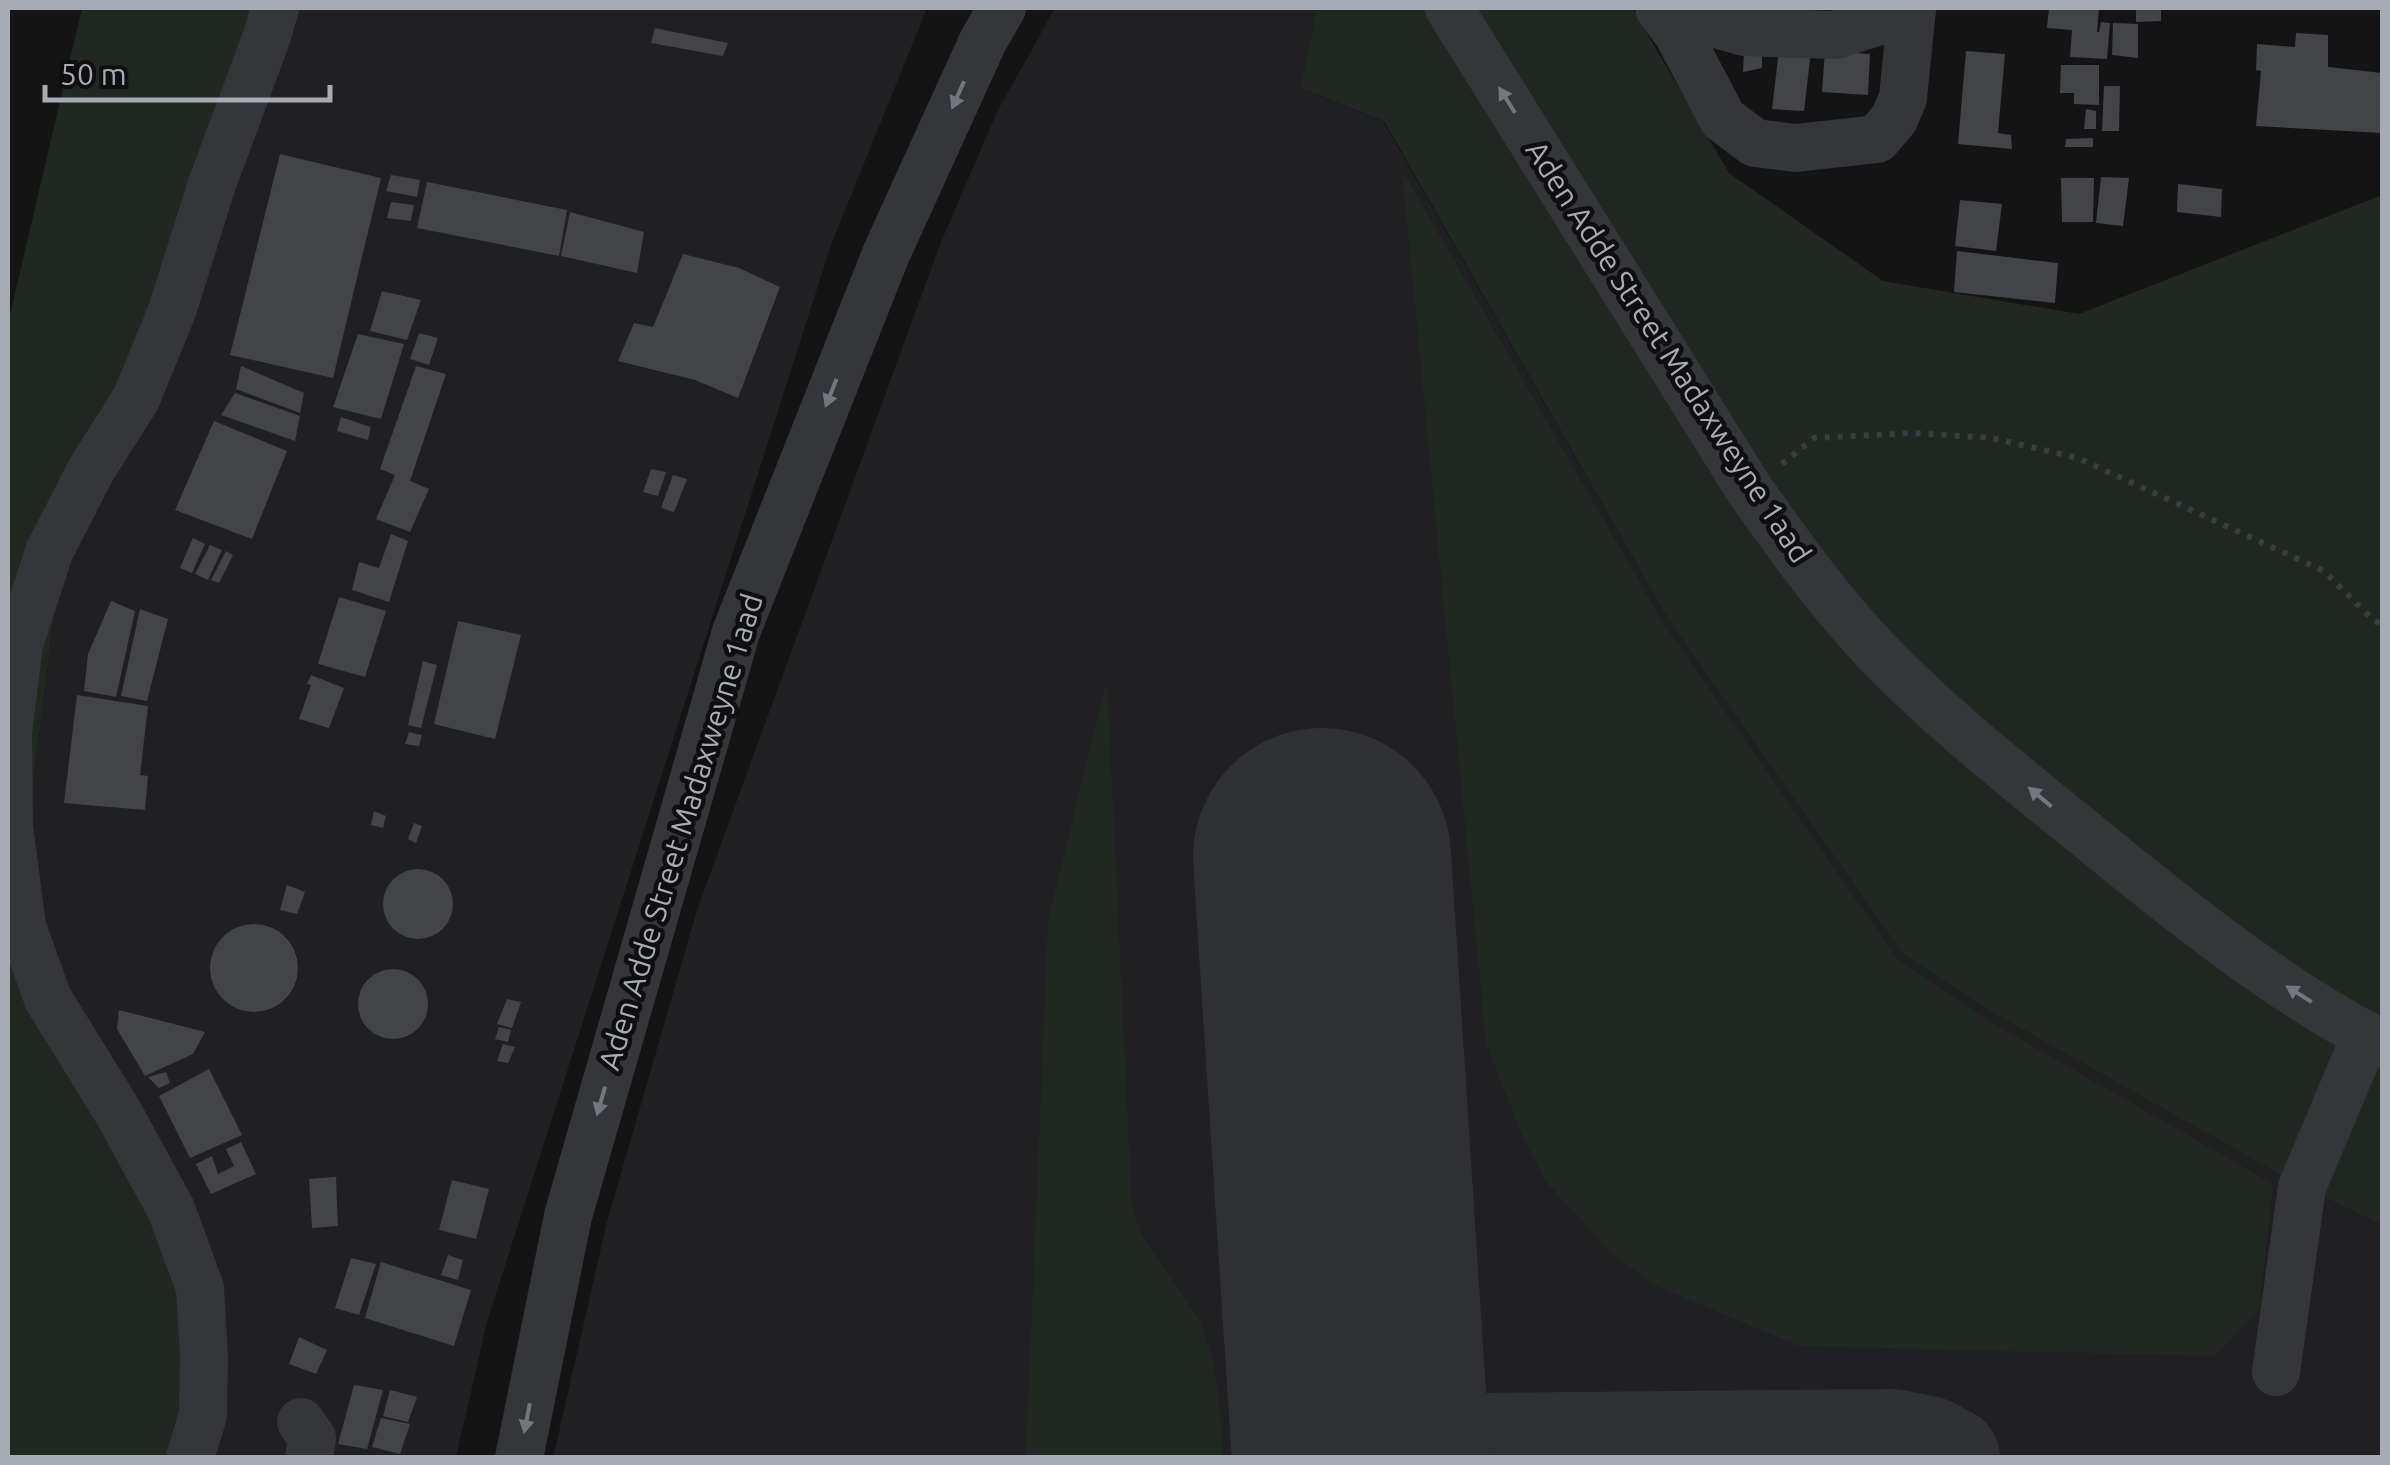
<svg xmlns="http://www.w3.org/2000/svg" width="2390" height="1465" font-family="Ubuntu,sans-serif">
	<style>
		.built { fill: #202022 }
		.green { fill: #202821 }
		.lines { fill: none; stroke-linecap: round; stroke-linejoin: round }
		.taxiway { stroke: #303134; stroke-width: 102 }
		.runway { stroke: #303134; stroke-width: 258 }
		.building { fill: #434448 }
		.path { stroke: #3b3d41; stroke-width: 6; stroke-dasharray: 5 8; stroke-linecap: butt }
		.minor { stroke: #35363a; stroke-width: 48 }
		.oneway { fill: #74767d }
		.labels { text-anchor: middle; stroke-width: 9; stroke-linejoin: round; paint-order: stroke }
		.street-label { font-size: 30px; fill: #a7abb4; stroke: #0f0f10 }
	</style>
	<rect width="100%" height="100%" fill="#141415"/>
	<path class="built" d="M 276,8 L 927,8 L 831,245 L 487,1322 L 456,1457 L 188,1457 L 20,890 L 63,543 Z
		M 1055,8 L 1317,8 L 1300,88 L 1383,121 L 1668,619 L 1902,953 L 1990,1011 L 2302,1187 L 2382,1225 L 2382,1457 L 553,1458 L 607,1222 L 697,910 L 941,242 L 997,112 Z"/>
	<path class="green" d="M 82,8 L 276,8 L 63,542 L 20,890 L 201,1256 L 188,1457 L 8,1457 L 8,323 Z
		M 1317,8 L 1632,8 L 1729,173 L 1883,281 L 2079,314 L 2382,195 L 2382,1225 L 2302,1187 L 1990,1011 L 1902,953 L 1668,619 L 1384,121 L 1300,88 Z
		M 1402,170 L 1663,623 L 1898,960 L 1985,1019 L 2273,1184 L 2259,1310 L 2214,1356 L 1799,1346 L 1654,1285 L 1613,1254 L 1546,1182 L 1522,1135 L 1486,1043 Z
		M 1107,680 L 1132,1209 L 1143,1237 L 1200,1321 L 1212,1357 L 1219,1402 L 1223,1457 L 1026,1457 L 1048,920 Z"/>
	<g class="lines">
		<path class="taxiway" d="M 1360,1445 L 1893,1440 L 1928,1447 L 1949,1458"/>
		<path class="runway" d="M 1322,857 L 1361,1458"/>
	</g>
	<path class="building" d="M 2049,8 L 2099,8 L 2097,32 L 2099,32 L 2101,22 L 2110,23 L 2107,59 L 2070,57 L 2072,30 L 2047,28 Z
		M 2136,9 L 2161,9 L 2161,21 L 2136,22 Z
		M 2113,23 L 2138,24 L 2138,58 L 2112,55 Z
		M 655,28 L 728,43 L 723,56 L 651,43 Z
		M 2296,33 L 2328,35 L 2328,67 L 2382,73 L 2382,133 L 2256,126 L 2261,71 L 2256,70 L 2257,44 L 2295,47 Z
		M 1779,50 L 1811,51 L 1804,111 L 1772,109 Z
		M 1825,51 L 1870,54 L 1868,95 L 1822,92 Z
		M 1966,51 L 2005,54 L 1998,133 L 2011,135 L 2012,149 L 1958,144 Z
		M 1744,52 L 1762,52 L 1762,68 L 1743,72 Z
		M 2061,65 L 2099,65 L 2099,105 L 2074,104 L 2074,93 L 2060,93 Z
		M 2104,86 L 2120,86 L 2119,131 L 2102,131 Z
		M 2086,109 L 2096,111 L 2096,129 L 2084,129 Z
		M 2093,138 L 2093,147 L 2065,147 L 2066,139 Z
		M 280,154 L 381,178 L 333,378 L 230,355 Z
		M 391,175 L 420,180 L 417,197 L 386,191 Z
		M 2101,177 L 2129,178 L 2123,226 L 2096,223 Z
		M 2061,178 L 2094,178 L 2093,222 L 2062,222 Z
		M 427,182 L 567,210 L 559,256 L 417,228 Z
		M 2178,184 L 2222,189 L 2221,217 L 2177,212 Z
		M 1960,200 L 2002,204 L 1996,251 L 1955,246 Z
		M 391,202 L 414,205 L 411,221 L 387,218 Z
		M 570,212 L 644,232 L 637,273 L 561,256 Z
		M 1957,251 L 2058,263 L 2055,303 L 1954,292 Z
		M 683,254 L 739,268 L 780,287 L 738,398 L 695,380 L 618,361 L 634,323 L 653,327 Z
		M 382,291 L 421,300 L 407,340 L 370,331 Z
		M 419,333 L 438,338 L 429,365 L 410,359 Z
		M 358,334 L 404,344 L 381,419 L 333,407 Z
		M 241,366 L 304,393 L 300,413 L 236,389 Z
		M 416,366 L 446,374 L 410,481 L 429,489 L 410,532 L 376,519 L 395,475 L 380,469 Z
		M 235,393 L 300,416 L 295,441 L 221,415 Z
		M 341,417 L 371,427 L 368,440 L 337,431 Z
		M 214,421 L 287,451 L 252,539 L 175,510 Z
		M 651,469 L 666,472 L 658,496 L 643,492 Z
		M 673,475 L 687,479 L 674,512 L 661,508 Z
		M 391,534 L 408,541 L 389,602 L 352,590 L 359,562 L 379,568 Z
		M 193,538 L 205,544 L 192,573 L 180,568 Z
		M 210,545 L 222,550 L 208,580 L 195,574 Z
		M 226,551 L 233,555 L 219,583 L 211,580 Z
		M 339,597 L 386,611 L 365,677 L 318,664 Z
		M 111,601 L 135,611 L 116,697 L 84,691 L 88,654 Z
		M 140,609 L 168,619 L 147,701 L 121,696 Z
		M 458,621 L 521,635 L 495,739 L 434,724 Z
		M 423,661 L 437,665 L 421,728 L 408,725 Z
		M 311,675 L 344,688 L 329,728 L 299,719 L 311,685 L 307,684 Z
		M 77,695 L 148,706 L 140,775 L 148,776 L 145,810 L 64,803 Z
		M 409,732 L 422,735 L 419,746 L 405,744 Z
		M 374,811 L 386,816 L 383,828 L 371,825 Z
		M 414,823 L 422,826 L 416,843 L 408,839 Z
		M383 904a35 35 0 1 1 70 0a35 35 0 1 1-70 0Z
		M 287,885 L 305,892 L 297,914 L 280,910 Z
		M210 968a44 44 0 1 1 88 0a44 44 0 1 1-88 0Z
		M358 1004a35 35 0 1 1 70 0a35 35 0 1 1-70 0Z
		M 507,999 L 521,1002 L 512,1028 L 497,1024 Z
		M 119,1010 L 205,1032 L 193,1054 L 145,1076 L 117,1029 Z
		M 499,1027 L 511,1030 L 508,1042 L 495,1039 Z
		M 503,1044 L 515,1047 L 508,1063 L 497,1061 Z
		M 209,1069 L 242,1135 L 190,1158 L 159,1096 Z
		M 166,1072 L 170,1083 L 159,1088 L 148,1077 Z
		M 241,1142 L 256,1174 L 211,1194 L 196,1164 L 212,1156 L 218,1174 L 234,1166 L 226,1149 Z
		M 336,1177 L 338,1226 L 312,1228 L 309,1179 Z
		M 452,1180 L 489,1189 L 476,1239 L 439,1230 Z
		M 448,1255 L 463,1260 L 458,1280 L 441,1275 Z
		M 351,1258 L 376,1264 L 359,1315 L 335,1308 Z
		M 381,1262 L 471,1290 L 454,1346 L 365,1318 Z
		M 299,1337 L 327,1350 L 316,1374 L 289,1364 Z
		M 354,1385 L 383,1390 L 367,1449 L 338,1444 Z
		M 390,1390 L 417,1397 L 408,1422 L 383,1416 Z
		M 381,1418 L 410,1424 L 400,1454 L 372,1447 Z"/>
	<g class="lines">
		<path class="path" d="M 1782,464 L 1814,438 L 1913,433 L 1992,438 L 2078,458 L 2324,571 L 2374,621 L 2382,624"/>
		<path class="minor" d="M 1449,8 L 1749,489 C 1786,541 1822,592 1865,639 C 1939,719 2026,785 2110,854 C 2195,923 2284,993 2382,1044
			M 1659,8 L 1678,34 L 1723,119 L 1755,143 L 1796,148 L 1877,139 L 1894,119 L 1903,98 L 1912,8
			M 1678,34 L 1713,23 L 1744,32 L 1835,35 L 1912,11
			M 2276,1372 L 2302,1187 L 2366,1035
			M 301,1422 L 312,1438 L 309,1458
			M 190,1458 L 203,1415 L 204,1357 L 200,1288 L 171,1209 L 118,1112 L 48,999 L 22,926 L 9,826 L 8,733 L 19,645 L 49,552 L 91,470 L 136,399 L 172,311 L 212,184 L 267,36 L 275,8
			M 519,1458 L 568,1216 L 736,632 L 886,254 L 983,41 L 1002,8"/>
	</g>
	<defs><path id="oneway-solid" d="M-6-.8H1V-3.2L6.5 0L1 3.2V.8H-6Z" transform="scale(2.5)"/></defs>
	<g class="oneway">
		<use href="#oneway-solid" transform="translate(958 95) rotate(114)"/>
		<use href="#oneway-solid" transform="translate(1507 100) rotate(-122)"/>
		<use href="#oneway-solid" transform="translate(831 393) rotate(112)"/>
		<use href="#oneway-solid" transform="translate(2040 797) rotate(-140)"/>
		<use href="#oneway-solid" transform="translate(2299 994) rotate(-148)"/>
		<use href="#oneway-solid" transform="translate(601 1101) rotate(106)"/>
		<use href="#oneway-solid" transform="translate(527 1418) rotate(101)"/>
	</g>
	<g class="labels">
		<g class="street-label">
			<text transform="translate(1668 352) rotate(57)" y="10">Aden Adde Street Madaxweyne 1aad</text>
			<text transform="translate(681 832) rotate(-73)" y="10">Aden Adde Street Madaxweyne 1aad</text>
		</g>
	</g>
	<rect width="2390" height="1465" fill="none" stroke="#a7abb4" stroke-width="20"/>
	<path d="M45 85v15h285v-15" fill="none" stroke="#a7abb4" stroke-width="5"/>
	<text x="60" y="85" font-size="30" fill="#a7abb4" stroke="#0f0f10" stroke-width="8" paint-order="stroke">50 m</text>
</svg>
